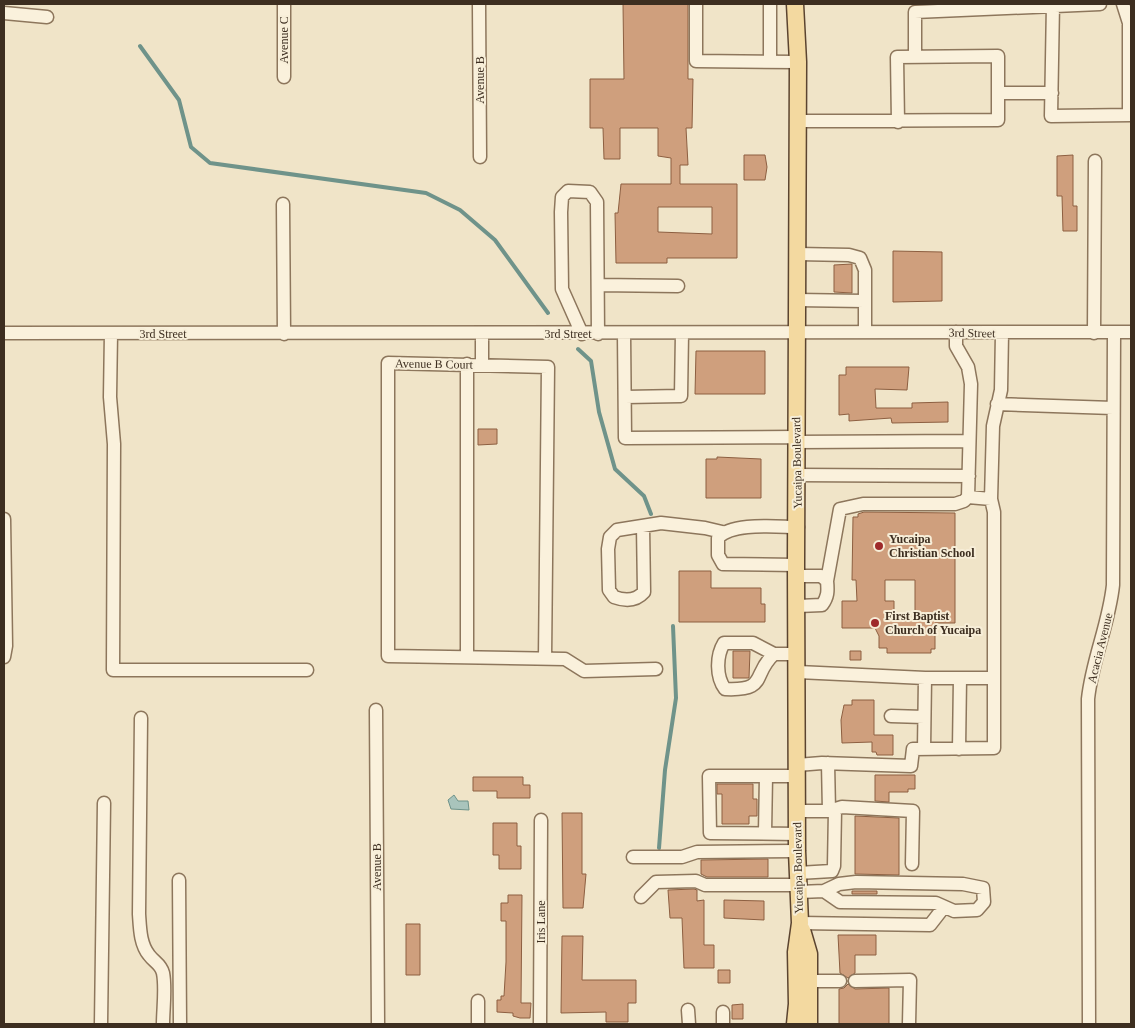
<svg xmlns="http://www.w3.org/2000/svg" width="1135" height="1028" font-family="'Times New Roman',serif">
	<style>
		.water { fill: #a9c4bc; stroke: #6f938a }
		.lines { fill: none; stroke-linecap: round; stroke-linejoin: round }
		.stream { stroke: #6f938a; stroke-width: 4 }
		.building { fill: #cf9f7d; stroke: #8d5f41; fill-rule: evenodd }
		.minor-casing { stroke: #8d765c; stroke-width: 15 }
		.major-casing { stroke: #5b4430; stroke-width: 19 }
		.minor { stroke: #faf1dc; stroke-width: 12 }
		.major { stroke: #f3d9a0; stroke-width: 16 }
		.poi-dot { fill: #9e2a2b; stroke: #f7eed8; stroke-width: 2 }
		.labels { text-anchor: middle; stroke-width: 4; stroke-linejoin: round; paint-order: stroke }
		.street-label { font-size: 12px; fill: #3d2e20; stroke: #f7eed8 }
		.poi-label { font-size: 12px; font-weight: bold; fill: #3d2e20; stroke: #f7eed8; text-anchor: start }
	</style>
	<rect width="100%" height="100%" fill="#f0e4c8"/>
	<path class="water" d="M 454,795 L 458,801 L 468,801 L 469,810 L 451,809 L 448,800 Z"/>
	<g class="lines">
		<path class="stream" d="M 140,46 L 179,100 L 191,147 L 210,163 L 426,193 L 460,210 L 495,240 L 548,313
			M 578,349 L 591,361 L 599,412 L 615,469 L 644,496 L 651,514
			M 659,848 L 665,770 L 676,698 L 673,626"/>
	</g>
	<path class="building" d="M 623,4 L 688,4 L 688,79 L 693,79 L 692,128 L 686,128 L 688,165 L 680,165 L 680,184 L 737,184 L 737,258 L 667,258 L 667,263 L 616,263 L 615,213 L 618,213 L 621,184 L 671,184 L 671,158 L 658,156 L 658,128 L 620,128 L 620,159 L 604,159 L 603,128 L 590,128 L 590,79 L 624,79 ZM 658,207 L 712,207 L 712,234 L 658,232 Z
		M 744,155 L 765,155 L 767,167 L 765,180 L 744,180 Z
		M 1073,155 L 1073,206 L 1077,206 L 1077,231 L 1063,231 L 1062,196 L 1057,196 L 1057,156 Z
		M 893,251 L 942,252 L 942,301 L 893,302 Z
		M 852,264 L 852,293 L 834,292 L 834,265 Z
		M 696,351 L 765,351 L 765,394 L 695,394 Z
		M 846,367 L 909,367 L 907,390 L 875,389 L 876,408 L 912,408 L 912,403 L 948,402 L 948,422 L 892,423 L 891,418 L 849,421 L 849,414 L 839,415 L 839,375 L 846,375 Z
		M 478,429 L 497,429 L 497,444 L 478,445 Z
		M 717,457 L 761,459 L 761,498 L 706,498 L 706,459 L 717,459 Z
		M 864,512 L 955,513 L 955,623 L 935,623 L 935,649 L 931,649 L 931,653 L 887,653 L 887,648 L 879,648 L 879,636 L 875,628 L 842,628 L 842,601 L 857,601 L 856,580 L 852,580 L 853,517 L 858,517 L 858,514 ZM 885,580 L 915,580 L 915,620 L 894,620 L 894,601 L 885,601 Z
		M 679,571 L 711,571 L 711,588 L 761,588 L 761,604 L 765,604 L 765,622 L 679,622 Z
		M 733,651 L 750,651 L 749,678 L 733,678 Z
		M 850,651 L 861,651 L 861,660 L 850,660 Z
		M 852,700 L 874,700 L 874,735 L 893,735 L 893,755 L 877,755 L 876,752 L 872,752 L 872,742 L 842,743 L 841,720 L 844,705 L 852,705 Z
		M 875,775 L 915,775 L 915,789 L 908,789 L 908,792 L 889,792 L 889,802 L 875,801 Z
		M 473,777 L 523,777 L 523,785 L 530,785 L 530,798 L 497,798 L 497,791 L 473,791 Z
		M 717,784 L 753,784 L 753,799 L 757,799 L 757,816 L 749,816 L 749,824 L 722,824 L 722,794 L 717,794 Z
		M 562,813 L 582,813 L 582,874 L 586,874 L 583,908 L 563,908 Z
		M 855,816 L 899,818 L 899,875 L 855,874 Z
		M 493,823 L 517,823 L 517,846 L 521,846 L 521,869 L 499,869 L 499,855 L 493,855 Z
		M 768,859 L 768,877 L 707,877 L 701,874 L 701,860 Z
		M 694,889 L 697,890 L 697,901 L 704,900 L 704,945 L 714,945 L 714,968 L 684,968 L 682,918 L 670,918 L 668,890 Z
		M 852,891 L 877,891 L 877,894 L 852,894 Z
		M 508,895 L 522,895 L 521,1003 L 531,1003 L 530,1018 L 520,1018 L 513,1016 L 513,1013 L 497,1012 L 497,1000 L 501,1000 L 501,996 L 504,996 L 506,962 L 506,921 L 501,921 L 501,903 L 508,903 Z
		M 724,900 L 764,901 L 764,920 L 724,918 Z
		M 406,924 L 420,924 L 420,975 L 406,975 Z
		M 838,935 L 876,935 L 876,955 L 855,955 L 855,973 L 848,978 L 840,973 Z
		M 562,936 L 583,936 L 582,980 L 636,980 L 636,1003 L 628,1003 L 628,1022 L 606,1022 L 606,1012 L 561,1013 Z
		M 718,970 L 730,970 L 730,983 L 718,983 Z
		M 848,984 L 855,989 L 889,988 L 889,1024 L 839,1024 L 839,989 L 844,988 Z
		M 743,1004 L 743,1019 L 732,1019 L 732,1005 Z"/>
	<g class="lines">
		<g class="minor-casing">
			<path id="minor" d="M 284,4 L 284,77
				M 479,4 L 480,157
				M 696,4 L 696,61 L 798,62
				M 770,4 L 770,62
				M 1053,4 L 1051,116 L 1131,115
				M 1123,4 L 1129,23 L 1129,115
				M 4,13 L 47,17
				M 915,56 L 915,12 L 1100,4
				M 999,93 L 1052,93
				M 798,121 L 998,120 L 998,56 L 897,57 L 898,122
				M 283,204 L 284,334
				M 798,254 L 849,255 L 860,258 L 865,270 L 865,331
				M 598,285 L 678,286
				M 797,300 L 864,301
				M 956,332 L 956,346 L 968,367 L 971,384 L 968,497 L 991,499
				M 4,333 L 1131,332
				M 111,333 L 110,397 L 114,444 L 113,670 L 307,670
				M 1094,333 L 1095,161
				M 482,334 L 482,365
				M 582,334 L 562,289 L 561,212 L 562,197 L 568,191 L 590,192 L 597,202 L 598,334
				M 624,334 L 625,438 L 796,437
				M 467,364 L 467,657
				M 625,397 L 681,396 L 682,333
				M 997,404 L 1113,408
				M 796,442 L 969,441
				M 797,475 L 969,476
				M 4,519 L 6,646 L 4,657
				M 643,526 L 644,592 C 636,601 625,601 614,597 L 609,590 L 608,549 L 610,537 L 617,530 L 661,523 L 705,528 L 722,532
				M 796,565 L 723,564 L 718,555 L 718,538 C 732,522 777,527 798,527
				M 797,576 L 821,576 L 827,581 C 828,591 828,597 822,605 L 798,606
				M 827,581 L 840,509 L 863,504 L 955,504 L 964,501 L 968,497
				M 774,654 C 751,675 769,691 725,689 C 716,677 716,656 724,643 L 753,643 L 774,654 L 797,654
				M 545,658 L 548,367 L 388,363 L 388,656 L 565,659 L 584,671 L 656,669
				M 798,672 L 925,678 L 994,678
				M 376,710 L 378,1024
				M 891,716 L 924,717
				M 141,718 L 139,914 C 140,928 140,944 149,955 C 154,962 161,964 163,973 C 166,988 163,1009 163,1024
				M 924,749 L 925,678
				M 959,749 L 960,678
				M 828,763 L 829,811
				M 797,765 L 822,763 L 911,766 L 913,749 L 994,748 L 994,512 L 991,499 L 993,426 L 1001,390 L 1002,333
				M 797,776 L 709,776 L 710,833 L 797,834
				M 797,811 L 829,811 L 842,807 L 913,811 L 912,864
				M 765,833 L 766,776
				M 633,857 L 682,857 L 697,852 L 797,851
				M 798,873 L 832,871 L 834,866 L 835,810
				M 179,880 L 180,1024
				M 799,892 L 824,891 L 839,884 L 856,882 L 963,884 L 983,888 L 984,902 L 977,910 L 954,911 L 936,903 L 840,902 L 824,891
				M 641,897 L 656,882 L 696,881 L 705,885 L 798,885
				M 800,923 L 930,925 L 944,907
				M 809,981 L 840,981
				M 855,981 L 910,980 L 909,1024
				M 478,1001 L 478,1024
				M 688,1010 L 689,1024
				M 101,1024 L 104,803
				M 540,1024 L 541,820
				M 723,1024 L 723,1012
				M 1089,1024 L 1088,699 C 1092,660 1109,624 1113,585 L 1114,332"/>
		</g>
		<g class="major-casing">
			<path id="major" d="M 802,930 L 809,954 L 809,1024
				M 795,1024 L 797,1004 L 796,952 L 800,923 L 797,851 L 796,565 L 798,62 L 795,4"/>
		</g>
		<use href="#minor" class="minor"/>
		<use href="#major" class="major"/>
	</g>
	<g class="poi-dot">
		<circle cx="879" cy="546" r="5"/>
		<circle cx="875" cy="623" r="5"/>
	</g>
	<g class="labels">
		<g class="street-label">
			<text transform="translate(284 40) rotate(-90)" y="4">Avenue C</text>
			<text transform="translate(480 80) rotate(-90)" y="4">Avenue B</text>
			<text transform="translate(972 333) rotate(1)" y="4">3rd Street</text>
			<text x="163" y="338">3rd Street</text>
			<text x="568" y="338">3rd Street</text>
			<text transform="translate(434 364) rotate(1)" y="4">Avenue B Court</text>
			<text transform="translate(797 463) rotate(-91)" y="4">Yucaipa Boulevard</text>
			<text transform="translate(1100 648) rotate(-76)" y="4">Acacia Avenue</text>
			<text transform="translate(377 867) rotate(-90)" y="4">Avenue B</text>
			<text transform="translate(798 868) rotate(-91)" y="4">Yucaipa Boulevard</text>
			<text transform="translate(541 922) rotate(-90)" y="4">Iris Lane</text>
		</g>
		<g class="poi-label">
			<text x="889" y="543">Yucaipa<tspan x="889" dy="14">Christian School</tspan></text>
			<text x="885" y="620">First Baptist<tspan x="885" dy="14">Church of Yucaipa</tspan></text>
		</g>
	</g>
	<rect width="1135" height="1028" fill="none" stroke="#3d2e20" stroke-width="10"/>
</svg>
